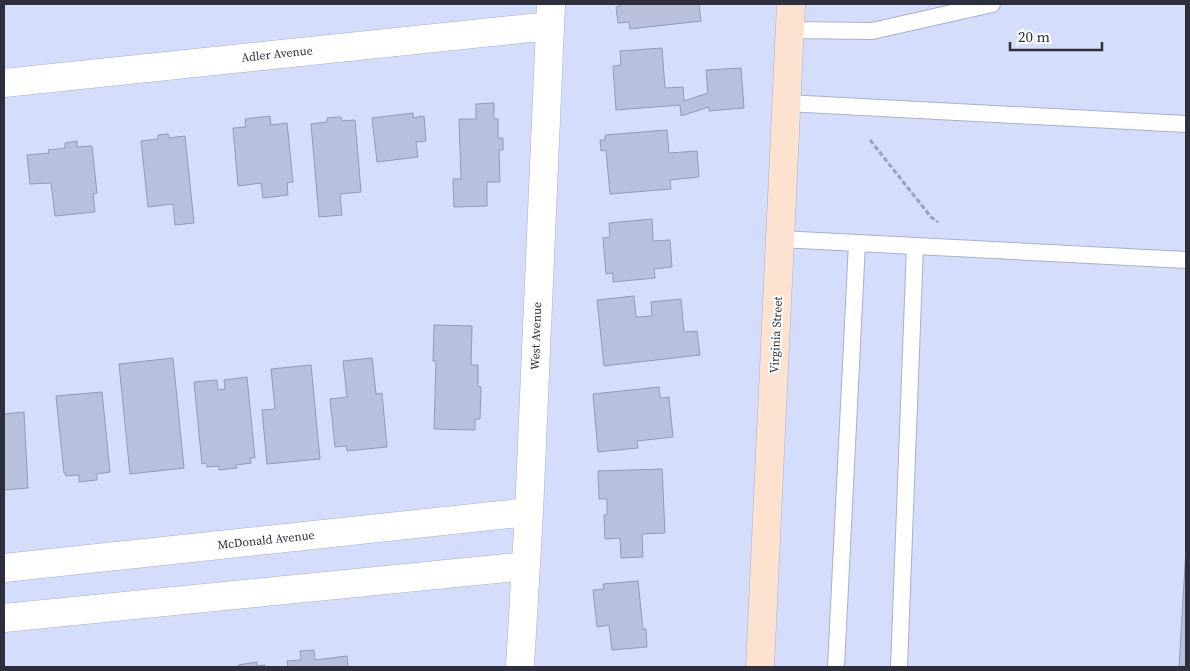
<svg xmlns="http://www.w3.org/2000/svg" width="1190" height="671" font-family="'Source Serif 4',serif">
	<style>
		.building { fill: #b8c0de; stroke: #919ab6 }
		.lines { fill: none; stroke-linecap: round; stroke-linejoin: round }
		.lane-casing { stroke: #a7b0cd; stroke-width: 18 }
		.street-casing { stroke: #a7b0cd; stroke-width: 29 }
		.secondary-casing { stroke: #a7b0cd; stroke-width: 29 }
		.path { stroke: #9aa1b9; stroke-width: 3; stroke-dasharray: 5 2.5; stroke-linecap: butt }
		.lane { stroke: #fff; stroke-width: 16 }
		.street { stroke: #fff; stroke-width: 28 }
		.secondary { stroke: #fee2d0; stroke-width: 28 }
		.labels { text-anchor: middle; stroke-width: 4; stroke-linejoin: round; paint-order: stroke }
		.street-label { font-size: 12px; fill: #2d303c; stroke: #fff }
	</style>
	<rect width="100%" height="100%" fill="#d4ddfb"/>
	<path class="building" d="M 619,4 L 699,4 L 701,21 L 630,29 L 629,22 L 618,23 L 616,7 L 620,6 Z
		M 662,48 L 665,88 L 683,87 L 684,101 L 708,93 L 706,70 L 741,68 L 744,108 L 709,111 L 709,107 L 681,116 L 680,105 L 616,110 L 613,66 L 621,65 L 620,51 Z
		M 494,103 L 494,119 L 498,119 L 498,138 L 503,138 L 503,150 L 499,150 L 500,182 L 487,182 L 487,206 L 454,207 L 453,179 L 461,179 L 459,119 L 476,119 L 476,104 Z
		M 413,113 L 413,118 L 424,116 L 426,141 L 416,142 L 418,157 L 377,162 L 372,118 Z
		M 270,116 L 271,125 L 287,123 L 293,182 L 287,183 L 288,195 L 263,198 L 261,183 L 238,186 L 233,128 L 246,127 L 245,119 Z
		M 341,117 L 342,121 L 355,120 L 361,192 L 340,194 L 342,215 L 319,217 L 311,124 L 327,122 L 327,118 Z
		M 667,130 L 669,153 L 697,151 L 699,177 L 670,180 L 671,189 L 610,194 L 606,150 L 601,151 L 600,140 L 605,140 L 605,135 Z
		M 168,134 L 169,138 L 185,136 L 194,223 L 175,225 L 173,204 L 148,207 L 141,141 L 158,139 L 158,135 Z
		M 77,141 L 77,147 L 92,146 L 97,193 L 93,194 L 95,212 L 55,216 L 51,183 L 30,184 L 27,155 L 49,153 L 48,150 L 65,148 L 65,143 Z
		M 652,219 L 653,241 L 670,240 L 672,267 L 654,269 L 655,278 L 613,282 L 613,273 L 606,274 L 603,238 L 610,237 L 609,223 Z
		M 634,296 L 636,317 L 652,316 L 651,302 L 681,299 L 684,332 L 697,331 L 700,355 L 604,366 L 597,300 Z
		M 434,325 L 472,326 L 471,365 L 478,365 L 478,386 L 481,387 L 480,419 L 475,419 L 475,430 L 434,429 L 436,361 L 433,361 Z
		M 173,358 L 184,468 L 130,474 L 119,364 Z
		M 372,358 L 376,394 L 382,393 L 387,447 L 347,451 L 346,446 L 335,447 L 330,399 L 347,397 L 343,361 Z
		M 311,365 L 320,459 L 267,464 L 262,410 L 275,409 L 271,369 Z
		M 247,377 L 255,458 L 250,458 L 251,463 L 236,465 L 237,468 L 219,470 L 219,466 L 207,467 L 206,463 L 202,464 L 194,382 L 217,380 L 218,390 L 225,389 L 224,380 Z
		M 659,387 L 660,398 L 669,397 L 673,437 L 637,441 L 638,448 L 598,452 L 593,394 Z
		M 102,392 L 110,472 L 97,474 L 97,480 L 79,482 L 79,475 L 66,476 L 65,473 L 64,473 L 56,396 Z
		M 24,412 L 28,488 L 4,490 L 4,414 Z
		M 662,469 L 665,533 L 642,534 L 643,557 L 621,558 L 620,538 L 605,539 L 604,515 L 607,515 L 607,499 L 599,499 L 598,471 Z
		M 1186,548 L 1186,667 L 1179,667 Z
		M 638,581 L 643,629 L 646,629 L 647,647 L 612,650 L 609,625 L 597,627 L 593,590 L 604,589 L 603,584 Z
		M 314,650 L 315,660 L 347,656 L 348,667 L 288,667 L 287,661 L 301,660 L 300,651 Z
		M 257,662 L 257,666 L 265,665 L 265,667 L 238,667 L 238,665 Z"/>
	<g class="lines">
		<g class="lane-casing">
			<path id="lane" d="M 789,30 L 872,31 L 992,4
				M 786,103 L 1186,124
				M 780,239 L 1186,260
				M 836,667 L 857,243
				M 899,667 L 915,246"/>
		</g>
		<g class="street-casing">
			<path id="street" d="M 4,83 L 550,26
				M 4,568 L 529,512
				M 4,618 L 526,566
				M 520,667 L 529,512 L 551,4"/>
		</g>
		<g class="secondary-casing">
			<path id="secondary" d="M 760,667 L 791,4"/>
		</g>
		<path class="path" d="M 870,140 L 931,217 L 938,222"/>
		<use href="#lane" class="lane"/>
		<use href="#street" class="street"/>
		<use href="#secondary" class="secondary"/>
	</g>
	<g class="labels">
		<g class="street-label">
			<text transform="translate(277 54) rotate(-6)" y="4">Adler Avenue</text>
			<text transform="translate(776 335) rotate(-87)" y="4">Virginia Street</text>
			<text transform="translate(536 336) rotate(-88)" y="4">West Avenue</text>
			<text transform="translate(266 540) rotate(-6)" y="4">McDonald Avenue</text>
		</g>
	</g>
	<rect width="1190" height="671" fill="none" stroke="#2d303c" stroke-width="10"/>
	<path d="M1010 42v8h92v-8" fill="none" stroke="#2d303c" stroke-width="2.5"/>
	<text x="1018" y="42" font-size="15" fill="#2d303c" stroke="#ffffff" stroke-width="4" paint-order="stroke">20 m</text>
</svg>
